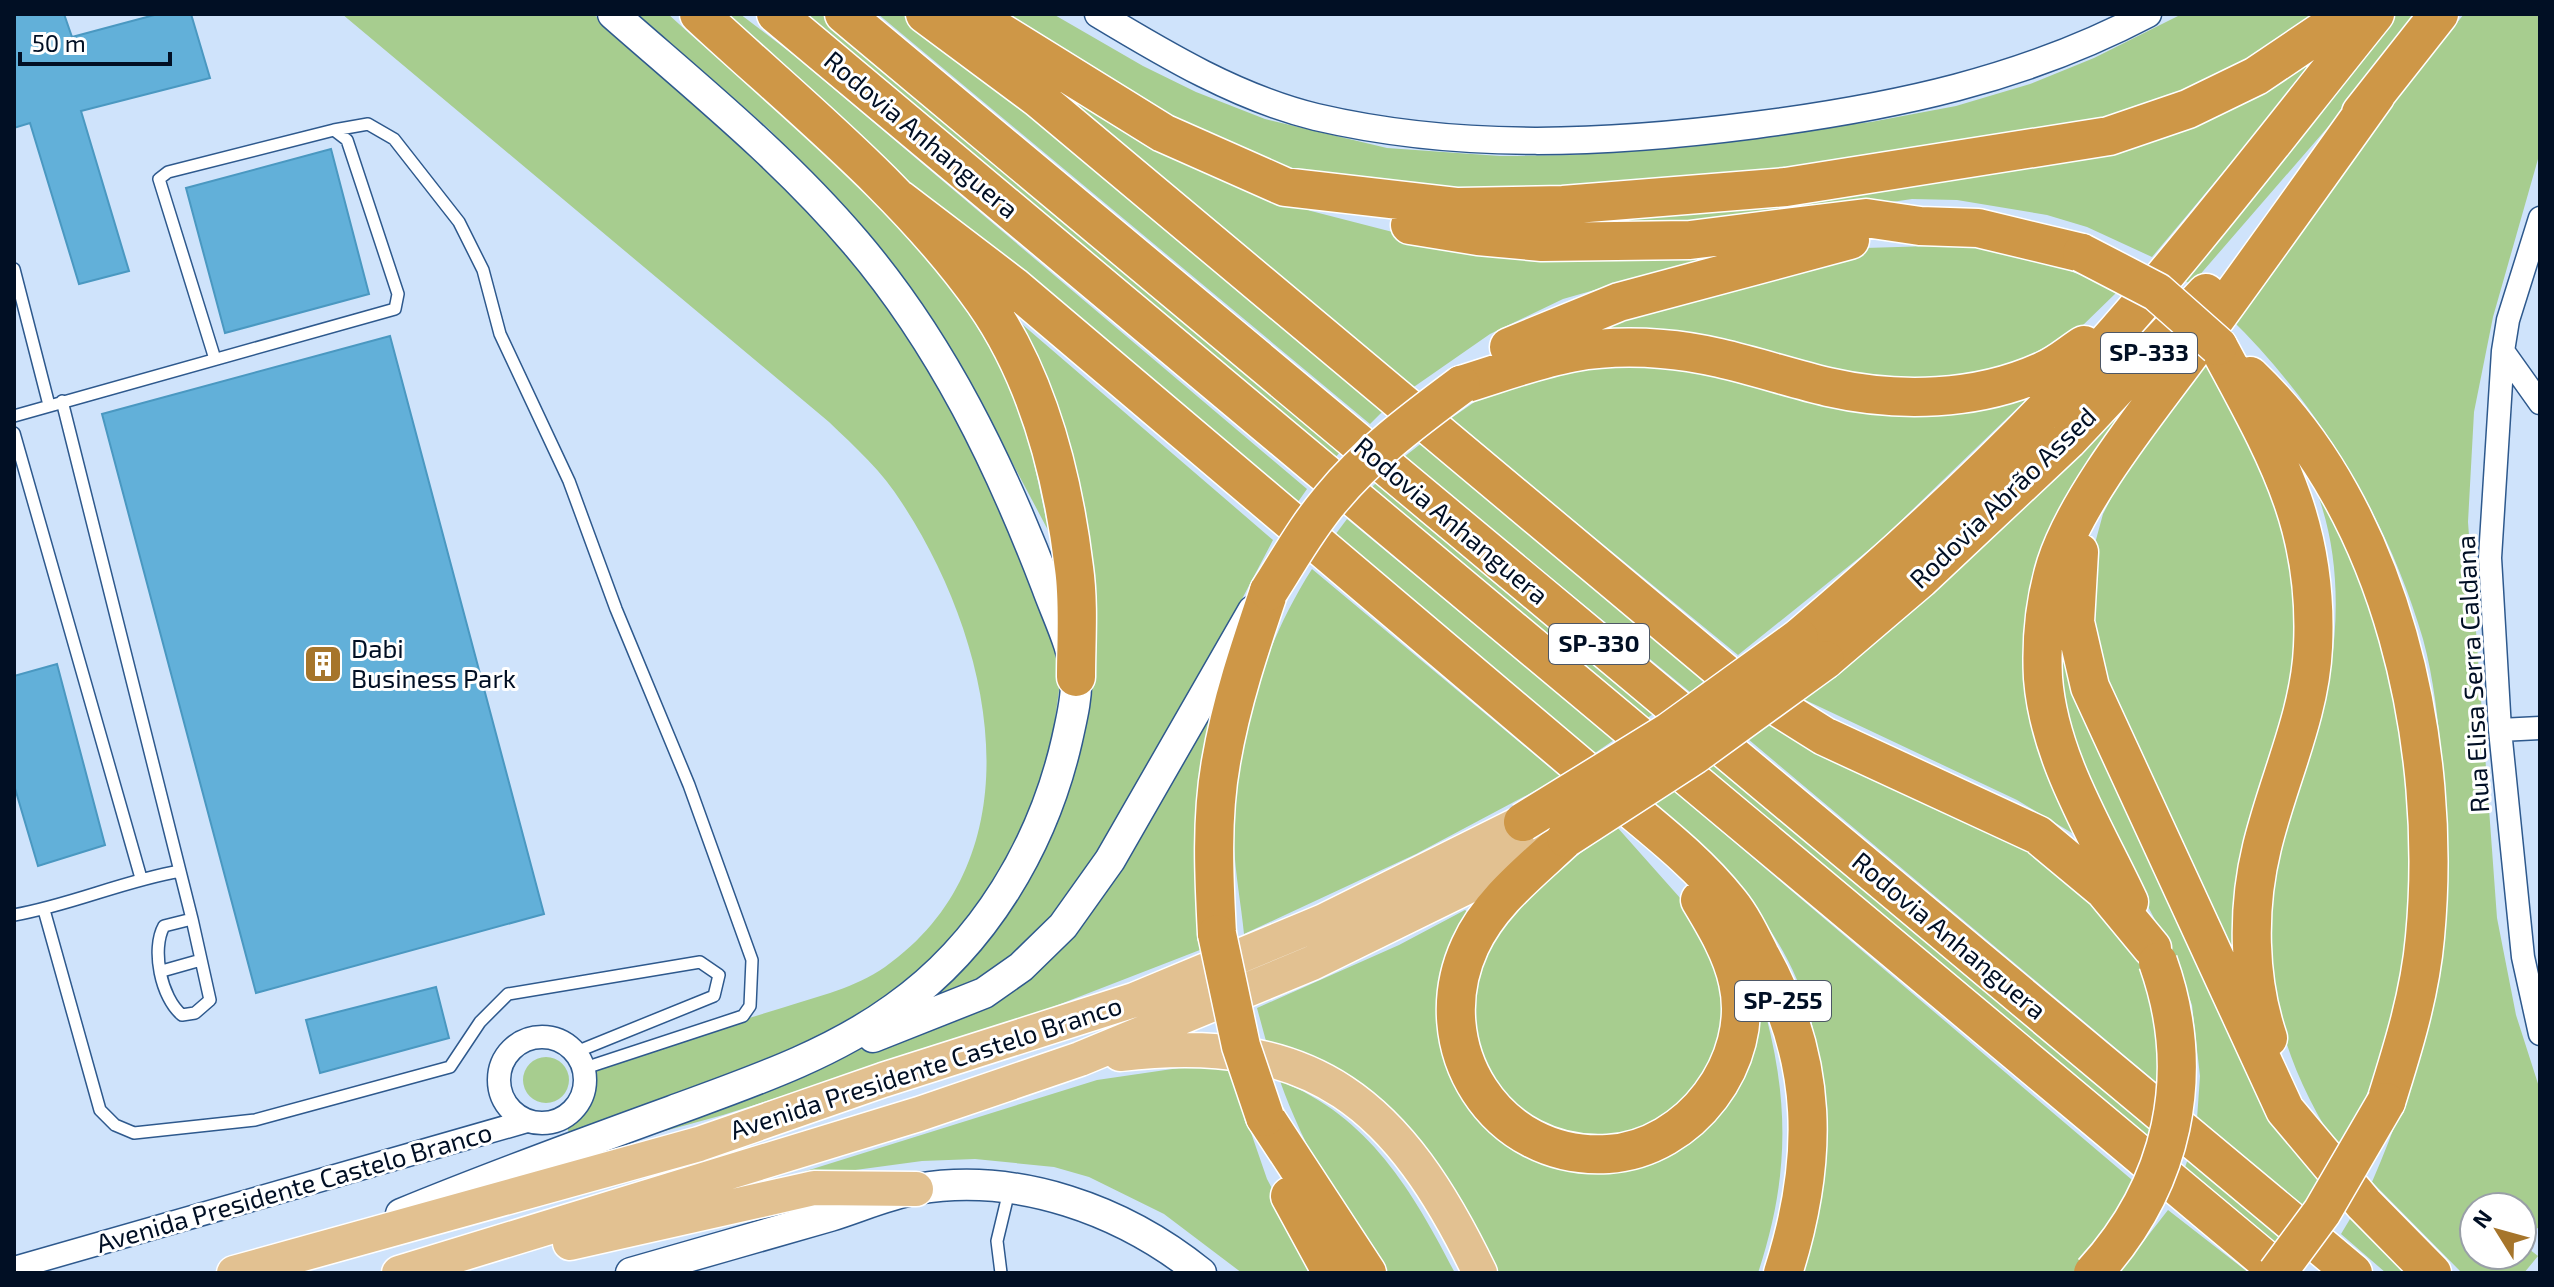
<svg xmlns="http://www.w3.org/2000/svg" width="2554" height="1287" font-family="'Exo 2',sans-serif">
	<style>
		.green { fill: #a7cd8f; fill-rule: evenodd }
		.building { fill: #62b0d9; stroke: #4a98c1; stroke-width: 2 }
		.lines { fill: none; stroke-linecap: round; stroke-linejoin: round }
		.service-casing { stroke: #2e598d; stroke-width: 14 }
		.minor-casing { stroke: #2e598d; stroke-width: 25 }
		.tertiary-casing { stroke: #2e598d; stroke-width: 29 }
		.secondary-casing { stroke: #2e598d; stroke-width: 33 }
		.primary-casing { stroke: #fff; stroke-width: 37 }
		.motorway-casing { stroke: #fff; stroke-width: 41 }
		.service { stroke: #fff; stroke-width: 11 }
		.minor { stroke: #fff; stroke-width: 22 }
		.tertiary { stroke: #fff; stroke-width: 26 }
		.secondary { stroke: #fff; stroke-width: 30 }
		.primary { stroke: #e2c191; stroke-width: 34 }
		.motorway { stroke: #ce9747; stroke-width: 38 }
		.motorway-bridge-casing { stroke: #fff; stroke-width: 41; stroke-linecap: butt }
		.motorway-bridge { stroke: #ce9747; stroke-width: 38 }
		.labels { text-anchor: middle; stroke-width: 6; stroke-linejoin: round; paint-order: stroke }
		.shield { fill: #fff; stroke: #4d5766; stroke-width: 2 }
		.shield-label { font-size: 24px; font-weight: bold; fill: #010f24 }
		.street-label { font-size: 26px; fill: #010f24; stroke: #fff }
		.poi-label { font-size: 26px; fill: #010f24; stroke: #fff; text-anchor: start }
	</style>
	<rect width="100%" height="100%" fill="#cfe3fb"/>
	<path class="green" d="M 342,14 L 593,14 L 745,147 L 803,206 L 852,260 L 899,325 L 947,398 L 991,478 L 1059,648 L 1060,683 L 1045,792 L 995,892 L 922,978 L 790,1053 L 569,1134 L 566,1120 L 587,1099 L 595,1070 C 656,1045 721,1027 785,1007 C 819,996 855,988 885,967 C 1042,856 992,640 902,503 C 883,472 855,447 829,422 Z
		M 637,14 L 668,14 C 788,124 946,240 1012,392 C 1031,435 1038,486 1049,532 L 962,368 L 915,299 L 834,199 L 769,129 Z
		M 720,14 L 740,14 L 795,56 L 1307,489 L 1293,509 L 888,164 Z
		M 796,14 L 829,14 L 1344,448 L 1331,462 Z
		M 878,14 L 910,14 L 1385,409 L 1370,424 Z
		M 987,14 L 1053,14 L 1143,66 L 1196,92 L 1265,119 L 1387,148 L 1500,156 L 1573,155 L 1871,122 L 1956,106 L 2030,84 L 2094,58 L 2182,14 L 2328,14 L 2214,86 L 2036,138 L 1521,199 L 1309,174 L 1257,158 L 1207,138 Z
		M 2394,14 L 2420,14 L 2347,105 L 2191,285 L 2178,275 L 2333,93 Z
		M 2464,14 L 2540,14 L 2540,152 L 2493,317 L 2474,412 L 2468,522 L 2497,918 L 2516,1015 L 2540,1090 L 2540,1229 L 2537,1228 L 2525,1246 L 2538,1256 L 2524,1273 L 2462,1273 L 2372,1182 C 2401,1115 2424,1047 2438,975 C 2450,914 2449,851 2444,789 C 2440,740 2436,686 2423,639 C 2387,517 2320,406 2229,317 L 2278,246 ZM 2474,1207 L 2522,1207 L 2522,1255 L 2474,1255 Z
		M 2328,47 L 2152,257 L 2087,227 L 2047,215 L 1957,200 L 1912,199 L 1831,211 L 1667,226 L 1492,222 L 1984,169 Z
		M 1060,91 L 1260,192 L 1311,211 L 1416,238 L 1738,249 L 1563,299 L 1490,334 L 1408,391 Z
		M 1964,245 C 2018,251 2069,267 2117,292 L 2080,328 L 2027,357 L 1989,372 L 1921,386 L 1571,333 L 1865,248 Z
		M 994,300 L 1273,540 L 1193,692 L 1092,866 L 1049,923 L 995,970 L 919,1008 L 975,948 L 1091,666 Z
		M 2199,353 L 2223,380 L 2280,482 L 2303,630 L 2241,979 L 2089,650 L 2094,547 L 2103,514 L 2123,475 Z
		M 1623,356 L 1837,397 L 2037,389 L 1880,541 L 1738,655 L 1450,419 L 1489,392 Z
		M 2152,378 L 2039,592 L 2087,842 L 2017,800 L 1803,699 L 1993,538 Z
		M 1423,442 L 1708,678 L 1690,692 L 1404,457 Z
		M 1382,477 L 1659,710 L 1643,721 L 1366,493 Z
		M 2313,483 L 2319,483 L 2376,610 L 2414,780 L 2410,954 L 2378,1077 L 2341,1152 C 2286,1072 2256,975 2273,877 C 2282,825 2303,777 2318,726 C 2340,650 2345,557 2313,483 Z
		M 1347,519 L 1614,740 L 1592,755 L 1332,539 Z
		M 1312,569 L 1561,777 L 1416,854 L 1244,934 C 1241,904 1235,873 1234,843 C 1233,745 1260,651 1312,569 Z
		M 2071,579 L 2070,626 L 2326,1185 L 2309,1211 L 2197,1119 L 2200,1076 L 2192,1005 L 2169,947 L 2078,771 L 2053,683 Z
		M 1210,717 L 1200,791 L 1205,948 L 1014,1022 L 723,1115 L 559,1160 L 964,1011 L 1132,840 Z
		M 1774,722 L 2011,836 L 2064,871 L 2127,941 L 2141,966 L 2152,995 L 2162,1087 L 1748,739 Z
		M 1718,760 L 2156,1129 L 2152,1146 L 1703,771 Z
		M 1674,791 L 2138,1185 L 2097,1251 L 2073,1273 L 1797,1273 C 1802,1224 1807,1176 1812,1127 C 1814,1106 1820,1081 1818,1060 C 1808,954 1731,869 1655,804 Z
		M 1617,827 L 1681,899 L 1701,928 L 1725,985 L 1720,1055 L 1671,1115 L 1621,1135 L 1574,1136 L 1522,1119 L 1469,1044 L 1477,954 L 1526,892 Z
		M 1465,910 L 1474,916 L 1452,967 L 1501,1128 L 1670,1143 L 1758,987 C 1789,1090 1792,1170 1758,1273 L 1495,1273 C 1436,1154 1402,1082 1266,1041 L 1257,1008 L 1399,945 Z
		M523 1080a23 23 0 1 1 46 0a23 23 0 1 1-46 0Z
		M 1186,1067 L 1229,1069 L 1267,1179 L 1317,1273 L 1242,1273 L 1164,1214 L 1089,1177 L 1054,1167 L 975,1159 L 922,1161 L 774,1181 L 1097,1080 Z
		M 1280,1081 C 1369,1116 1413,1192 1455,1273 L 1380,1273 C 1342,1210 1305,1151 1280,1081 Z
		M 2189,1156 L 2291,1240 L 2280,1254 L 2183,1173 Z
		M 2168,1210 L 2249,1273 L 2119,1273 Z
		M 2353,1214 L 2414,1273 L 2386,1273 L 2341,1234 Z"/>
	<path class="building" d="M 14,14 L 64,14 L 72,37 L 158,14 L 191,14 L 210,78 L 81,111 L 129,271 L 79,284 L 30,123 L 14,128 Z
		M 331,149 L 369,294 L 225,333 L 186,188 Z
		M 390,336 L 544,914 L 256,993 L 102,414 Z
		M 57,664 L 105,845 L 38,866 L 14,785 L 14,676 Z
		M 436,987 L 449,1038 L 320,1073 L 306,1020 Z"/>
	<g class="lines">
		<g class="service-casing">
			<path id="service" d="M 334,130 L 368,124 L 394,139 L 459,222 L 483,270 L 500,334 L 569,481 L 616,609 L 689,785 L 752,960 L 750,1006 L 743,1016 L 585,1068
				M 14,269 L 49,405
				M 62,401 L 192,919 L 210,1000 L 195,1013 L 182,1015 C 161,998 151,949 164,926 L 192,919
				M 14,416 L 395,309 L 398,294 L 347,140 L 334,130 L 168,172 L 159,179 L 215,359
				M 14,433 L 141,878
				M 44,910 L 100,1110 L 115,1125 L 134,1133 L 255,1120 L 450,1067 L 480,1022 L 508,994 L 700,962 L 719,975 L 714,996 L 576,1052
				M 14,915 C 71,905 123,881 180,871
				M 162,971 L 201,960
				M 1001,1273 L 997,1241 L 1009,1191"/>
		</g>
		<g class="minor-casing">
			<path id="minor" d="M 2540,218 L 2508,320 L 2503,351 L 2490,558 L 2500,730 L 2523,957 L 2540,1034
				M 2503,351 L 2540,403
				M 2500,730 L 2540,728
				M499 1080a43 43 0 1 1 86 0a43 43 0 1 1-86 0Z
				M 14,1268 L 527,1121"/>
		</g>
		<g class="tertiary-casing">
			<path id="tertiary" d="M 1098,14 C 1166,55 1238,98 1316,117 C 1462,151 1608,144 1755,125 C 1893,107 2023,80 2148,14"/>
		</g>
		<g class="secondary-casing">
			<path id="secondary" d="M 873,1037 L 984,993 L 1021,967 L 1063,926 L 1110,860 L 1253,611
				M 401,1214 C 491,1177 581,1144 672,1111 C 748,1083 829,1056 895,1008 C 984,945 1043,845 1067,740 C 1071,721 1077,699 1076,679 C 1075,650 1057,615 1047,587 C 1000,464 942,344 856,243 C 784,158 696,87 613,14
				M 631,1273 C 697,1254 764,1235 830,1216 C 859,1207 888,1194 917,1189 C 1018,1172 1123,1210 1201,1273"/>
		</g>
		<g class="primary-casing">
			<path id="primary" d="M 1120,1054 C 1315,1031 1399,1105 1480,1273
				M 570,1243 L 814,1188 L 916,1189
				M 234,1273 L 699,1144 L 883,1080 L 1134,1000 L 1324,921 L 1523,822
				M 399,1273 L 919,1114 L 1080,1059 L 1312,963 L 1544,849"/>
		</g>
		<g class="motorway-casing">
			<path id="motorway" d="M 699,14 C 797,105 906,191 984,301 C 1038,378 1063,477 1074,568 C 1079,604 1076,642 1076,677
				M 776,14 L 2281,1273
				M 844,14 L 2353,1273
				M 925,14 L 1038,98 L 1727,675 L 1824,736 L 2038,835 L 2104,890 L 2152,948
				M 971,14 L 1163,133 L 1285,187 L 1458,207 L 1563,205 L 1786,187 L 2109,136 L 2188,109 L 2256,76 L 2348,14
				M 2361,113 L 2439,14
				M 899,199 L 1013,286 L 1608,790 C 1650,826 1695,859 1729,902 C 1742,918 1751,937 1760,955 C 1819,1060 1819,1160 1783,1273
				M 1410,225 L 1478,236 L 1542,242 L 1690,240 L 1866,218 L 1920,226 L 1978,228 L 2082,253
				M 2218,346 C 2274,451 2319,523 2313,647 C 2310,716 2278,780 2262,847 C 2247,908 2248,979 2268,1038
				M 1509,347 L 1619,302 L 1850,240
				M 2250,376 C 2393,512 2443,746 2425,937 C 2420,994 2403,1048 2386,1102
				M 1461,385 C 1538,361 1578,342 1662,349 C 1719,353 1773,374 1828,387 C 1898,403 1977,401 2043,371 C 2058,365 2071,353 2084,345
				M 2079,552 L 2075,622 L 2090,687 L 2285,1110 L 2364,1204 L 2432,1273
				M 1799,638 C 1919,536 2036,427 2138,307 C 2220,212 2296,112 2375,14
				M 1825,660 L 1920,579 L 2068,440 L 2206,293
				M 1566,838 C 1531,871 1490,902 1470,946 C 1424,1046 1495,1161 1608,1154 C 1690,1149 1756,1061 1738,982 C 1732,953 1715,925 1700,900
				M 2129,902 C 2096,831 2049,758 2043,678 C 2041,640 2045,600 2056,564 C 2077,498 2147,412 2189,355 C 2252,269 2314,182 2376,95
				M 1217,934 C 1214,878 1211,817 1221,762 C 1231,703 1250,647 1269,591
				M 1265,1117 L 1367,1273
				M 1290,1196 L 1332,1273"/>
		</g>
		<use href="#service" class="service"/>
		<use href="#minor" class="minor"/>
		<use href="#tertiary" class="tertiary"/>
		<use href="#secondary" class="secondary"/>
		<use href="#primary" class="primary"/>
		<use href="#motorway" class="motorway"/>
		<g class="motorway-bridge-casing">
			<path id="motorway-bridge" d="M 2082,253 L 2157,292 L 2218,346
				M 1269,591 C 1289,560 1307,527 1331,499 C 1368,454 1414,420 1461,385
				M 1523,822 L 1669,732 L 1799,638
				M 1566,838 L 1694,755 L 1825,660
				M 1217,934 L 1241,1046 L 1265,1117
				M 2093,1273 C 2173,1186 2198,1074 2158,962
				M 2277,1273 L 2322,1212 L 2386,1102"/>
		</g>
		<use href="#motorway-bridge" class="motorway-bridge"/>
	</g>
	<defs>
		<g id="building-square" transform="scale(2)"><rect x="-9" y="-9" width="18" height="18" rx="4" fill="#a6752b" stroke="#fff"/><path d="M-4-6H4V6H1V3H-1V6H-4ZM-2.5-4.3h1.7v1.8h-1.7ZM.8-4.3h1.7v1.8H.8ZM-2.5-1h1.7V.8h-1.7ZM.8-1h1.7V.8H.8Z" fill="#fff"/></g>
	</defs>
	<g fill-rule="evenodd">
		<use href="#building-square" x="323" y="664"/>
	</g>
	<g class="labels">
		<g class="shield">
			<rect x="2101" y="333" width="96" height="40" rx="6"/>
			<rect x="1549" y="624" width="100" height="40" rx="6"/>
			<rect x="1735" y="981" width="96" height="40" rx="6"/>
		</g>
		<g class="shield-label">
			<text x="2149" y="361">SP-333</text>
			<text x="1599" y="652">SP-330</text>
			<text x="1783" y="1009">SP-255</text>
		</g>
		<g class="street-label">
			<text transform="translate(921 135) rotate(40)" y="9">Rodovia Anhanguera</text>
			<text transform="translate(2003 498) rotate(-44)" y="9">Rodovia Abrão Assed</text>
			<text transform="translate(1451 521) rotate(40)" y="9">Rodovia Anhanguera</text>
			<text transform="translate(2473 674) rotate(-93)" y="9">Rua Elisa Serra Caldana</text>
			<text transform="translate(1949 936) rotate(40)" y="9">Rodovia Anhanguera</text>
			<text transform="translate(926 1068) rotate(-18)" y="9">Avenida Presidente Castelo Branco</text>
			<text transform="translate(294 1188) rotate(-16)" y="9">Avenida Presidente Castelo Branco</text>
		</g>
		<g class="poi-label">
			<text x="351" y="658">Dabi<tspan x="351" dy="30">Business Park</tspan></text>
		</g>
	</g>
	<rect width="2554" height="1287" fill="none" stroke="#010f24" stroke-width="32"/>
	<g transform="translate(2498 1231) rotate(307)"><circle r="38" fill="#ffffff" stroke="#999fa7" stroke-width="2"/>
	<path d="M0-6L14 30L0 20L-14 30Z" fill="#a6752b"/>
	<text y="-12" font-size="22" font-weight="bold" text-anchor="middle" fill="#010f24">N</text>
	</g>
	<path d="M20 52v12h150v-12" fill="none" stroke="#010f24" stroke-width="4"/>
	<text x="32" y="52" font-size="24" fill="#010f24" stroke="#ffffff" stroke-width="6" paint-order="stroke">50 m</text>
</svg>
